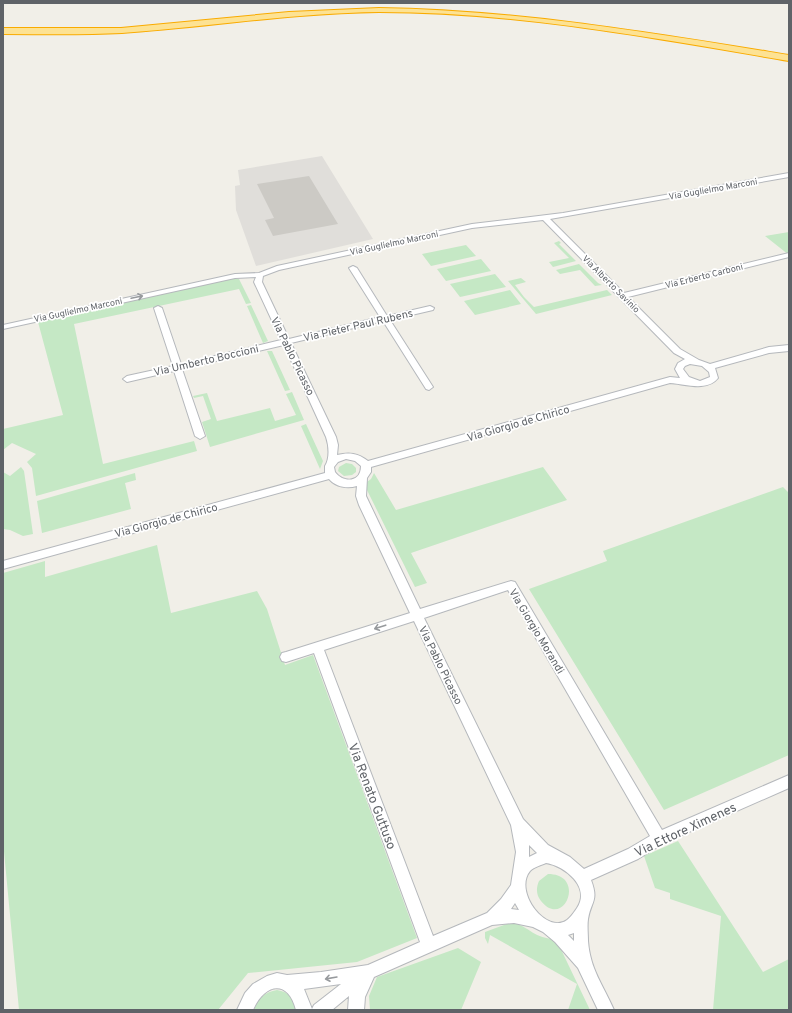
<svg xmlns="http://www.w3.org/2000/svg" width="792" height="1013" font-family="Overpass,sans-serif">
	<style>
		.industrial { fill: #e0deda }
		.green { fill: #c5e8c5 }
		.building { fill: #cccac5 }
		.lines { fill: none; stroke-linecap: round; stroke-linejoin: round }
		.street-casing { stroke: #b5b8bc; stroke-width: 2 }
		.highway-casing { stroke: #f9ab00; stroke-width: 2 }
		.street { fill: #fff; fill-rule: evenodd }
		.highway { fill: #fde293; fill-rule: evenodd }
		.oneway { stroke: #979a9d }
		.labels { text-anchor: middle; stroke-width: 3.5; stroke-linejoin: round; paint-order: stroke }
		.far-street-label { font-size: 9px; fill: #5f6368; stroke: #fff }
		.street-label { font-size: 11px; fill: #5f6368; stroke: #fff }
		.near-street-label { font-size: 13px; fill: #5f6368; stroke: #fff }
	</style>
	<rect width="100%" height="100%" fill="#f1efe8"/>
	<path class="industrial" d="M 322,156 L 373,239 L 256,266 L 236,210 L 235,186 L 240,185 L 238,170 Z"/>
	<path class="green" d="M 789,232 L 789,255 L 765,236 Z
		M 559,241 L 561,243 L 559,244 L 576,261 L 553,267 L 549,262 L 569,258 L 554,243 Z
		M 466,245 L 476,256 L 431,266 L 422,254 Z
		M 481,259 L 491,271 L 446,281 L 437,269 Z
		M 579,264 L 598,283 L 602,285 L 595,286 L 580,270 L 560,274 L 556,270 Z
		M 495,274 L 506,287 L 460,297 L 450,284 Z
		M 521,278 L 526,282 L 515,285 L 524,297 L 534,307 L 607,290 L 612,295 L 536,314 L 508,281 Z
		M 230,279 L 239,279 L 251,303 L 246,304 L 239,289 L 74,324 L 103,464 L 194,441 L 197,451 L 36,496 L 32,468 L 27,462 L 36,454 L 12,443 L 3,450 L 3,429 L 63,415 L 38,322 Z
		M 510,290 L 521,304 L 475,315 L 464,301 Z
		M 251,305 L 268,341 L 263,343 L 247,306 Z
		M 267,351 L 272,351 L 290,390 L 285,391 Z
		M 292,392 L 304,420 L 210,447 L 202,422 L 211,419 L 203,396 L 194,398 L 193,396 L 207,393 L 217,421 L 270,408 L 275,421 L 296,415 L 286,394 Z
		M 306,424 L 323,461 L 320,469 L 301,426 Z
		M 346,463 L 352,464 L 356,468 L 356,472 L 352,475 L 344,476 L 338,471 L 339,467 Z
		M 21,467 L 24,471 L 33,534 L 23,536 L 10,530 L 3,529 L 3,472 L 10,476 Z
		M 543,467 L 567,500 L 411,553 L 427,583 L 415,587 L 364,484 L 371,479 L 374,473 L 396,510 Z
		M 135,473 L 136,480 L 125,483 L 131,509 L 42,533 L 37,501 Z
		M 783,487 L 789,493 L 789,755 L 664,810 L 529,589 L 607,561 L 603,551 Z
		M 157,545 L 171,613 L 257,591 L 267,609 L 285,665 L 313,655 L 417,938 L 357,962 L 248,973 L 218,1010 L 19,1010 L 3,841 L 3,573 L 45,561 L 45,577 Z
		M 678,841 L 763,972 L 789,959 L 789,1010 L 713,1010 L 721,916 L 670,899 L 670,893 L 655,888 L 644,856 Z
		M 548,874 C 587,874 564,930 541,901 C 536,895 536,888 539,881 Z
		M 512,922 C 530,927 534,939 556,939 L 590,1010 L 568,1010 L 577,984 L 490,935 L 488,944 L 485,938 L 485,932 Z
		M 458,948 L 481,962 L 461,1010 L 370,1010 L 369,996 L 377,977 Z
		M 277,990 C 289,992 294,998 297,1010 L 254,1010 C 258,998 265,992 277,990 Z"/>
	<path class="building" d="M 309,176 L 338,224 L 273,236 L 265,220 L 274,218 L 257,184 Z"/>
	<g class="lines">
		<g class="street-casing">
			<path id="street" d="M 789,173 L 789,177 L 550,219 L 624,293 L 789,253 L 789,257 L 628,297 L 680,349 L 699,360 L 710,364 L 769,347 L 789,345 L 789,351 L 769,353 L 715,368 L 718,378 C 707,392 685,384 670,383 L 371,467 L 371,472 L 367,478 L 366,496 L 420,609 L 511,581 L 515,582 L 662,830 L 789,775 L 789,788 L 664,843 L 638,859 L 591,880 C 599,901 591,901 588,919 C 587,926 588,934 588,941 C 590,969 603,985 614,1010 L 598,1010 L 578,968 L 555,942 L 543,932 L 533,927 L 514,923 L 492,925 L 374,977 L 365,997 L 364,1010 L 348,1010 L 349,996 L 332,1010 L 296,1010 C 288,978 264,984 253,1010 L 237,1010 L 245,993 L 253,984 L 267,976 L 277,973 L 287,975 L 321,972 L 368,965 L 420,942 L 314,653 L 286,662 L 282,661 L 280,657 L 282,653 L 286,652 L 410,613 L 359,505 L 356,496 L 357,486 C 347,489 336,487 329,479 L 3,569 L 3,561 L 325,473 L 325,466 C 330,458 329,446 326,437 L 284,345 L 182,369 L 205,436 L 200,439 L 195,436 L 174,371 L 127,382 L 123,379 L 127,376 L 173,366 L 154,308 L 158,306 L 162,308 L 181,364 L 281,340 L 254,282 L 256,277 L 235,278 L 3,329 L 3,325 L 235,274 L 259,273 L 277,266 L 472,224 L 563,213 ZM 543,220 L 674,353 L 685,359 L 678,363 L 675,369 L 680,378 L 670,377 L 368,461 C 358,453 349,452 337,455 L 338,445 L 336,437 L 291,343 L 383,321 L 426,389 L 429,390 L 433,387 L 390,320 L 433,310 L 434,308 L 430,306 L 387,316 L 357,268 L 353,266 L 349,268 L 380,317 L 289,339 L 262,282 L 263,276 L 279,270 L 472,228 ZM 690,364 L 702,366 L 709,372 L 710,377 L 700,381 L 689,377 L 683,369 L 685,366 ZM 346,459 L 355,461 L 361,466 C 361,483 343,483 335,472 L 334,467 L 338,462 ZM 508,590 L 650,836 L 628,849 L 584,869 L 570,857 L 548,845 L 523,819 L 424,618 ZM 414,621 L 511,825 L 516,852 L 511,885 L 501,899 L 487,913 L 433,936 L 324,650 ZM 529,845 L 537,853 L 529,857 ZM 546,863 C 565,866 591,887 577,908 C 575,911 571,917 567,920 C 547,935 513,892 530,871 C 534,867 542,865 546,863 ZM 515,903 L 519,910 L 511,909 ZM 574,933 L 574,941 L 568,935 ZM 341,984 L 314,1005 L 312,1009 L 304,989 Z"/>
		</g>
		<g class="highway-casing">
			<path id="highway" d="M 379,8 C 518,10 653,33 789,55 L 789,61 C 653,38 517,12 379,12 C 293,13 208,27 122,33 C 82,35 43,34 3,34 L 3,28 L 121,28 L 289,12 Z"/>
		</g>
		<use href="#street" class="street"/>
		<use href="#highway" class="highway"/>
	</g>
	<defs><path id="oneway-shaft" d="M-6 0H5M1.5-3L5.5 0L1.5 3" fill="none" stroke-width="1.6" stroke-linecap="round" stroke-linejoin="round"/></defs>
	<g class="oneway">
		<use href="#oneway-shaft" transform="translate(137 297) rotate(-12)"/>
		<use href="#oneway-shaft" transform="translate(380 627) rotate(162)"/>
		<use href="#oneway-shaft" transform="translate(331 978) rotate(170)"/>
	</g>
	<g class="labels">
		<g class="far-street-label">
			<text transform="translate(713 189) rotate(-10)" y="3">Via Guglielmo Marconi</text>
			<text transform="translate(394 243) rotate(-12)" y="3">Via Guglielmo Marconi</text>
			<text transform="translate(704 276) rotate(-14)" y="3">Via Erberto Carboni</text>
			<text transform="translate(611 284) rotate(45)" y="3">Via Alberto Savinio</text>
			<text transform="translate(78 310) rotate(-12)" y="3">Via Guglielmo Marconi</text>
		</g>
		<g class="street-label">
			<text transform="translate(358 325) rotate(-13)" y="4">Via Pieter Paul Rubens</text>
			<text transform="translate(293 356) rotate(64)" y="4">Via Pablo Picasso</text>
			<text transform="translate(206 360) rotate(-13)" y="4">Via Umberto Boccioni</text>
			<text transform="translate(518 423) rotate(-16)" y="4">Via Giorgio de Chirico</text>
			<text transform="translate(166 520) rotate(-15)" y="4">Via Giorgio de Chirico</text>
			<text transform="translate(537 631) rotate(59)" y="4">Via Giorgio Morandi</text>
			<text transform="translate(441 665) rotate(64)" y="4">Via Pablo Picasso</text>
		</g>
		<g class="near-street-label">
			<text transform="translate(373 796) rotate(69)" y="5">Via Renato Guttuso</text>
			<text transform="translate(685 829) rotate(-25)" y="5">Via Ettore Ximenes</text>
		</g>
	</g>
	<rect width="792" height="1013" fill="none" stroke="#5f6368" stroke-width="8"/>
</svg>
